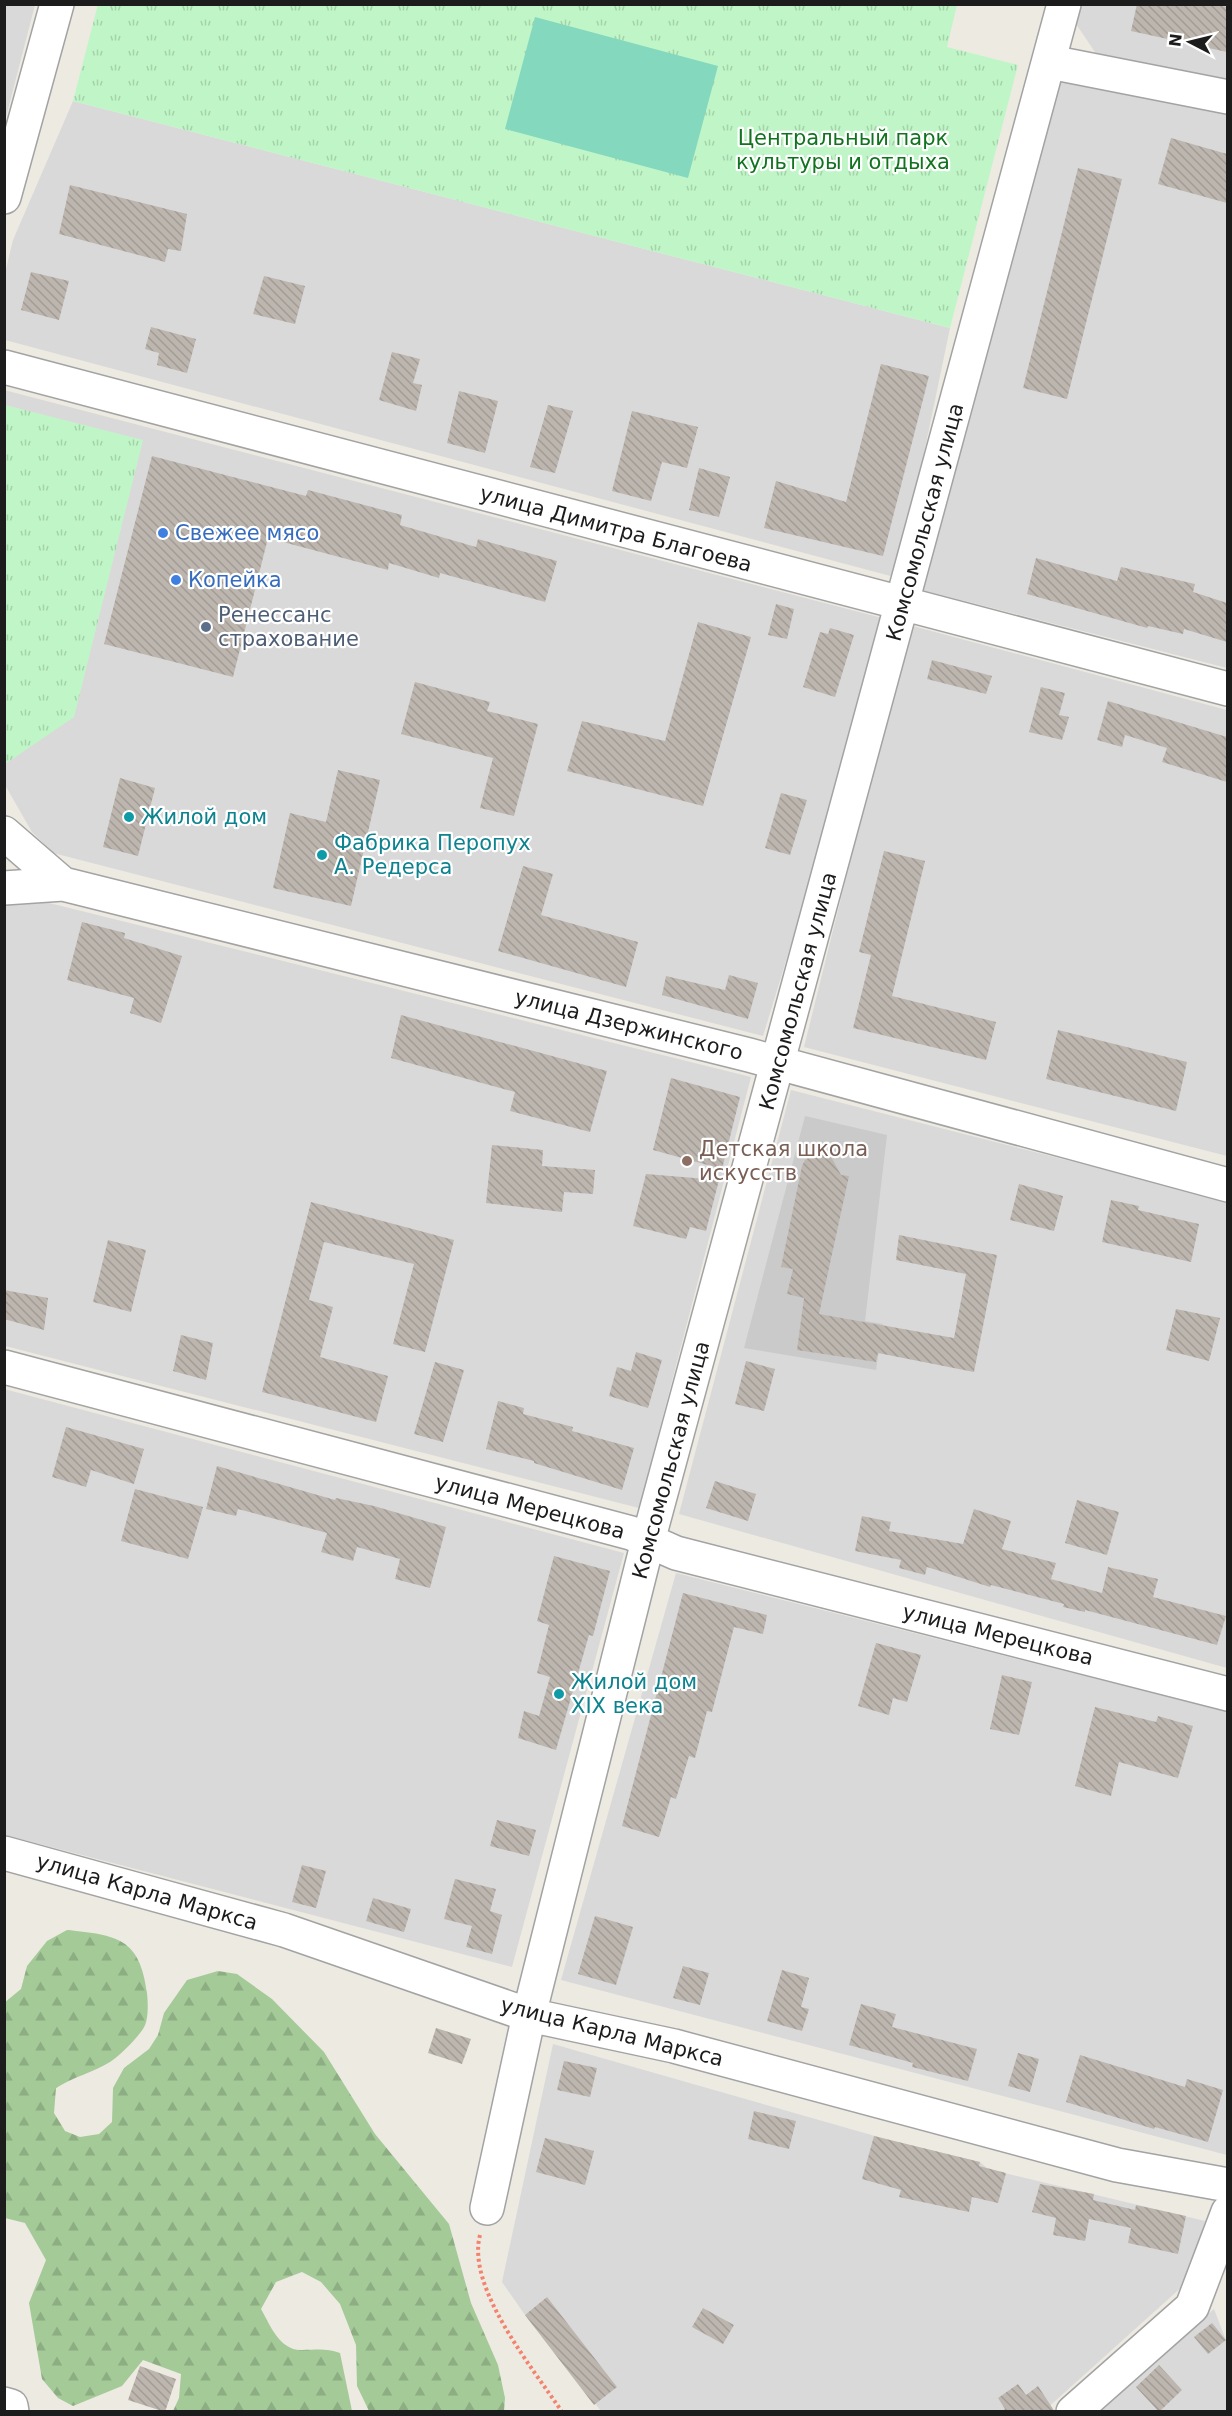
<svg xmlns="http://www.w3.org/2000/svg" width="1232" height="2416" font-family="'DejaVu Sans',sans-serif">
	<style>
		.residential { fill: #dad9d9 }
		.religious { fill: #cacaca }
		.forest { fill: url(#forest-firs) }
		.park { fill: url(#park-tufts) }
		.pitch { fill: #83d8bd }
		.building { fill: url(#building-back-hatch) }
		.lines { fill: none; stroke-linecap: round; stroke-linejoin: round }
		.minor-casing { stroke: #a3a3a3; stroke-width: 36 }
		.path { stroke: #f2836e; stroke-width: 4; stroke-dasharray: 3 3; stroke-linecap: butt }
		.minor { stroke: #fff; stroke-width: 33 }
		.shop-dot { fill: #3f7fe0; stroke: #fff; stroke-width: 2 }
		.service-dot { fill: #5c6f8a; stroke: #fff; stroke-width: 2 }
		.culture-dot { fill: #0f9aa8; stroke: #fff; stroke-width: 2 }
		.education-dot { fill: #8d6e63; stroke: #fff; stroke-width: 2 }
		.labels { text-anchor: middle; stroke-width: 4.5; stroke-linejoin: round; paint-order: stroke }
		.park-label { font-size: 21px; fill: #11731f; stroke: #fff }
		.street-label { font-size: 21px; fill: #1c1c1c; stroke: #fff }
		.shop-label { font-size: 21px; fill: #366cbe; stroke: #fff; text-anchor: start }
		.service-label { font-size: 21px; fill: #4e5e75; stroke: #fff; text-anchor: start }
		.culture-label { font-size: 21px; fill: #0d838f; stroke: #fff; text-anchor: start }
		.education-label { font-size: 21px; fill: #785e54; stroke: #fff; text-anchor: start }
	</style>
	<defs>
		<pattern id="forest-firs" width="22" height="20" patternUnits="userSpaceOnUse" patternTransform="scale(1.5)"><rect width="22" height="20" fill="#a4ca98"/><path d="M5 1l3.5 6h-7zM16 11l3.5 6h-7z" fill="#8dad82"/></pattern>
		<pattern id="park-tufts" width="24" height="20" patternUnits="userSpaceOnUse" patternTransform="scale(1.5)"><rect width="24" height="20" fill="#c0f6c7"/><path d="M3 7l-1-3M5 7V3M7 7l1-3M15 17l-1-3M17 17v-4M19 17l1-3" fill="none" stroke="#a4d2aa"/></pattern>
		<pattern id="building-back-hatch" width="6" height="6" patternUnits="userSpaceOnUse" patternTransform="scale(1.5)"><rect width="6" height="6" fill="#bdb6af"/><path d="M-1 5l2 2M0 0l6 6M5-1l2 2" fill="none" stroke="#a29c96"/></pattern>
	</defs>
	<rect width="100%" height="100%" fill="#edeae2"/>
	<path class="residential" d="M 5,4 L 35,5 L 5,121 L 4,5 Z
		M 1076,5 L 1227,5 L 1227,80 L 1097,55 L 1072,18 Z
		M 1060,80 L 1227,113 L 1227,668 L 922,590 Z
		M 73,101 L 950,328 L 898,578 L 5,340 L 5,273 L 13,240 Z
		M 4,390 L 890,620 L 763,1036 L 53,853 L 32,832 L 5,785 Z
		M 909,625 L 1227,710 L 1227,1156 L 804,1047 Z
		M 25,897 L 751,1077 L 639,1508 L 5,1346 L 4,898 Z
		M 791,1090 L 1227,1201 L 1227,1668 L 679,1514 Z
		M 4,1389 L 624,1553 L 512,1967 L 5,1835 Z
		M 676,1573 L 1227,1712 L 1227,2155 L 561,1980 Z
		M 553,2044 L 896,2142 L 980,2162 L 988,2169 L 1205,2221 L 1184,2285 L 1044,2411 L 601,2411 L 525,2315 L 502,2282 Z
		M 1214,2309 L 1227,2343 L 1227,2411 L 1096,2412 Z"/>
	<path class="religious" d="M 805,1116 L 887,1135 L 865,1321 L 883,1324 L 876,1370 L 744,1348 Z"/>
	<path class="forest" d="M 67,1930 C 117,1935 140,1938 147,1993 C 148,2002 149,2021 143,2029 C 136,2039 121,2055 110,2062 C 94,2072 73,2077 56,2088 L 54,2113 L 65,2131 L 80,2137 L 99,2134 L 112,2122 L 113,2088 L 124,2068 L 149,2049 L 158,2035 L 164,2013 L 187,1980 L 218,1971 L 237,1974 L 272,1999 L 324,2052 L 375,2134 L 449,2224 L 471,2303 L 498,2365 L 505,2398 L 504,2411 L 369,2411 L 357,2386 L 356,2345 L 340,2304 L 321,2282 L 302,2272 L 276,2282 L 261,2309 C 270,2325 280,2351 302,2350 C 317,2350 326,2348 340,2353 L 352,2411 L 173,2411 L 179,2398 L 181,2374 L 143,2360 L 122,2386 L 73,2406 L 58,2398 L 42,2379 L 29,2303 L 46,2260 L 25,2223 L 5,2218 L 4,2003 L 21,1989 L 27,1966 L 47,1941 Z"/>
	<path class="park" d="M 98,4 L 957,5 L 947,47 L 1018,65 L 950,328 L 73,101 Z
		M 5,405 L 143,440 L 74,717 L 5,764 Z"/>
	<path class="pitch" d="M 535,17 L 718,66 L 688,178 L 505,129 Z"/>
	<path class="building" d="M 1137,4 L 1214,4 L 1227,7 L 1227,52 L 1131,31 Z
		M 1171,138 L 1227,154 L 1227,203 L 1158,184 Z
		M 1078,168 L 1122,179 L 1067,399 L 1023,388 Z
		M 70,185 L 187,214 L 181,251 L 168,249 L 165,262 L 59,234 Z
		M 31,272 L 69,281 L 59,320 L 21,310 Z
		M 264,276 L 305,286 L 295,324 L 253,314 Z
		M 151,327 L 196,339 L 187,373 L 157,365 L 159,353 L 145,349 Z
		M 392,352 L 420,359 L 413,383 L 422,385 L 416,411 L 379,400 Z
		M 881,364 L 929,376 L 883,556 L 764,528 L 776,481 L 846,502 Z
		M 459,391 L 498,401 L 485,453 L 447,443 Z
		M 548,405 L 573,411 L 555,473 L 530,467 Z
		M 632,411 L 698,427 L 687,468 L 662,462 L 651,501 L 612,491 Z
		M 152,456 L 306,496 L 308,490 L 402,515 L 400,525 L 476,547 L 478,539 L 557,561 L 545,602 L 440,573 L 439,578 L 389,563 L 388,570 L 268,538 L 233,677 L 104,644 Z
		M 699,468 L 730,477 L 719,517 L 689,510 Z
		M 1036,558 L 1117,581 L 1121,567 L 1195,584 L 1193,592 L 1227,603 L 1227,642 L 1184,629 L 1183,634 L 1148,626 L 1147,628 L 1027,594 Z
		M 776,604 L 794,609 L 787,639 L 768,635 Z
		M 698,622 L 751,637 L 703,806 L 567,771 L 582,721 L 665,741 Z
		M 830,628 L 854,635 L 835,697 L 803,687 L 820,632 L 828,634 Z
		M 932,660 L 992,676 L 986,694 L 927,679 Z
		M 415,682 L 490,702 L 487,711 L 538,724 L 514,816 L 480,808 L 493,758 L 401,734 Z
		M 1041,687 L 1065,693 L 1059,715 L 1069,717 L 1062,740 L 1029,732 Z
		M 1108,701 L 1227,737 L 1227,782 L 1162,762 L 1167,748 L 1125,735 L 1122,747 L 1097,740 Z
		M 338,770 L 380,780 L 351,906 L 273,888 L 290,813 L 326,822 Z
		M 120,778 L 155,788 L 138,856 L 103,847 Z
		M 781,793 L 807,800 L 790,855 L 765,848 Z
		M 884,851 L 925,861 L 892,996 L 996,1022 L 986,1060 L 853,1028 L 871,955 L 859,952 Z
		M 523,866 L 553,874 L 541,915 L 638,942 L 626,987 L 498,951 Z
		M 82,922 L 125,933 L 124,938 L 182,956 L 161,1023 L 130,1013 L 134,998 L 67,980 Z
		M 729,975 L 758,983 L 748,1019 L 662,995 L 666,976 L 725,990 Z
		M 401,1015 L 607,1071 L 590,1132 L 510,1111 L 515,1092 L 391,1058 Z
		M 1058,1030 L 1187,1062 L 1176,1111 L 1046,1079 Z
		M 671,1078 L 740,1097 L 722,1169 L 653,1150 Z
		M 492,1145 L 543,1150 L 542,1166 L 595,1170 L 593,1194 L 564,1192 L 562,1212 L 486,1203 Z
		M 817,1152 L 830,1155 L 841,1175 L 849,1176 L 819,1314 L 954,1338 L 966,1274 L 896,1260 L 899,1235 L 997,1255 L 974,1372 L 878,1353 L 876,1362 L 797,1350 L 804,1298 L 787,1294 L 793,1269 L 781,1267 L 802,1166 L 805,1160 Z
		M 646,1174 L 719,1180 L 706,1231 L 690,1227 L 686,1239 L 633,1226 Z
		M 1019,1184 L 1063,1196 L 1054,1231 L 1010,1220 Z
		M 1111,1200 L 1139,1206 L 1138,1210 L 1199,1224 L 1191,1262 L 1102,1242 Z
		M 311,1202 L 454,1240 L 425,1352 L 393,1344 L 414,1264 L 324,1242 L 309,1300 L 333,1307 L 320,1357 L 388,1376 L 376,1422 L 262,1392 Z
		M 108,1240 L 146,1250 L 131,1312 L 93,1302 Z
		M 4,1290 L 48,1298 L 44,1330 L 4,1319 Z
		M 1176,1309 L 1220,1318 L 1209,1361 L 1166,1350 Z
		M 181,1335 L 213,1343 L 206,1380 L 173,1371 Z
		M 636,1352 L 662,1360 L 648,1408 L 609,1396 L 617,1367 L 631,1371 Z
		M 746,1361 L 775,1369 L 764,1411 L 735,1404 Z
		M 435,1362 L 464,1370 L 443,1442 L 414,1434 Z
		M 498,1401 L 524,1408 L 523,1414 L 573,1427 L 572,1431 L 634,1448 L 622,1490 L 534,1463 L 534,1461 L 486,1449 Z
		M 66,1427 L 144,1449 L 134,1484 L 91,1470 L 86,1487 L 52,1477 Z
		M 217,1466 L 335,1500 L 336,1498 L 374,1506 L 446,1527 L 430,1588 L 395,1579 L 400,1559 L 357,1547 L 353,1561 L 321,1552 L 327,1533 L 238,1509 L 236,1516 L 206,1509 Z
		M 715,1481 L 756,1494 L 748,1521 L 706,1508 Z
		M 135,1489 L 203,1507 L 188,1559 L 121,1541 Z
		M 1077,1500 L 1119,1512 L 1107,1555 L 1065,1543 Z
		M 974,1509 L 1011,1521 L 1002,1549 L 1056,1563 L 1051,1579 L 1102,1593 L 1108,1567 L 1158,1579 L 1153,1597 L 1226,1616 L 1217,1645 L 1085,1610 L 1085,1612 L 1063,1607 L 1064,1604 L 991,1585 L 990,1587 L 927,1567 L 925,1575 L 899,1568 L 901,1560 L 855,1551 L 862,1516 L 891,1522 L 889,1531 L 963,1544 Z
		M 554,1556 L 610,1571 L 593,1636 L 589,1635 L 556,1750 L 518,1738 L 524,1711 L 539,1716 L 550,1677 L 537,1673 L 549,1625 L 537,1621 Z
		M 683,1593 L 767,1615 L 763,1634 L 734,1627 L 712,1712 L 707,1711 L 695,1758 L 689,1756 L 676,1799 L 671,1797 L 659,1837 L 622,1826 Z
		M 876,1643 L 921,1655 L 907,1702 L 893,1698 L 889,1715 L 858,1706 Z
		M 1002,1675 L 1032,1682 L 1019,1735 L 990,1729 Z
		M 1095,1707 L 1156,1722 L 1158,1716 L 1193,1726 L 1178,1778 L 1119,1762 L 1111,1796 L 1075,1786 Z
		M 497,1820 L 536,1830 L 529,1856 L 490,1846 Z
		M 302,1865 L 326,1871 L 316,1908 L 292,1902 Z
		M 455,1879 L 496,1889 L 490,1911 L 502,1915 L 492,1954 L 466,1947 L 472,1926 L 444,1919 Z
		M 373,1898 L 411,1909 L 404,1932 L 366,1921 Z
		M 595,1916 L 633,1927 L 616,1985 L 578,1974 Z
		M 683,1966 L 709,1973 L 700,2005 L 673,1998 Z
		M 782,1970 L 809,1978 L 801,2007 L 809,2009 L 802,2031 L 767,2021 Z
		M 861,2004 L 896,2014 L 892,2027 L 977,2049 L 968,2081 L 912,2067 L 913,2063 L 849,2045 Z
		M 436,2028 L 471,2039 L 462,2064 L 428,2053 Z
		M 1018,2053 L 1039,2059 L 1030,2092 L 1008,2086 Z
		M 1080,2055 L 1185,2087 L 1187,2079 L 1223,2090 L 1208,2142 L 1155,2127 L 1154,2129 L 1066,2102 Z
		M 564,2061 L 597,2068 L 590,2097 L 557,2090 Z
		M 754,2111 L 796,2121 L 789,2149 L 748,2139 Z
		M 874,2136 L 980,2162 L 979,2166 L 1006,2173 L 998,2203 L 972,2197 L 969,2212 L 899,2197 L 901,2190 L 862,2179 Z
		M 545,2138 L 594,2151 L 585,2185 L 536,2172 Z
		M 1040,2184 L 1094,2194 L 1093,2200 L 1135,2210 L 1136,2205 L 1186,2216 L 1178,2254 L 1128,2243 L 1131,2228 L 1089,2219 L 1085,2241 L 1053,2235 L 1056,2218 L 1032,2212 Z
		M 547,2297 L 617,2387 L 594,2405 L 525,2315 Z
		M 703,2308 L 734,2325 L 723,2344 L 692,2327 Z
		M 1212,2323 L 1226,2340 L 1208,2354 L 1194,2337 Z
		M 1159,2365 L 1182,2390 L 1159,2412 L 1136,2387 Z
		M 140,2366 L 176,2379 L 165,2412 L 128,2400 Z
		M 1018,2384 L 1026,2395 L 1038,2386 L 1055,2412 L 1002,2412 L 1005,2409 L 998,2398 Z"/>
	<g class="lines">
		<g class="minor-casing">
			<path id="minor" d="M 1050,62 L 1228,97
				M 4,197 L 57,4
				M 4,367 L 1228,689
				M 4,833 L 63,884
				M 4,888 L 63,884 L 749,1055 L 1228,1185
				M 4,1367 L 631,1533 L 676,1553 L 1228,1694
				M 4,1853 L 284,1930 L 529,2015 L 674,2046 L 1117,2165 L 1228,2185
				M 487,2208 L 529,2015 L 648,1541 L 1064,4
				M 4,2404 L 11,2406 L 12,2412
				M 1073,2412 L 1192,2307 L 1228,2212"/>
		</g>
		<path class="path" d="M 480,2235 C 466,2288 533,2368 562,2412"/>
		<use href="#minor" class="minor"/>
	</g>
	<g class="shop-dot">
		<circle cx="163" cy="533" r="6"/>
		<circle cx="176" cy="580" r="6"/>
	</g>
	<circle class="service-dot" cx="206" cy="627" r="6"/>
	<g class="culture-dot">
		<circle cx="129" cy="817" r="6"/>
		<circle cx="322" cy="855" r="6"/>
		<circle cx="559" cy="1694" r="6"/>
	</g>
	<circle class="education-dot" cx="687" cy="1161" r="6"/>
	<g class="labels">
		<g class="park-label">
			<text x="843" y="145">Центральный парк<tspan x="843" dy="24">культуры и отдыха</tspan></text>
		</g>
		<g class="street-label">
			<text transform="translate(925 522) rotate(-75)" y="7">Комсомольская улица</text>
			<text transform="translate(616 529) rotate(15)" y="7">улица Димитра Благоева</text>
			<text transform="translate(798 991) rotate(-75)" y="7">Комсомольская улица</text>
			<text transform="translate(629 1025) rotate(14)" y="7">улица Дзержинского</text>
			<text transform="translate(671 1460) rotate(-75)" y="7">Комсомольская улица</text>
			<text transform="translate(530 1507) rotate(15)" y="7">улица Мерецкова</text>
			<text transform="translate(998 1635) rotate(14)" y="7">улица Мерецкова</text>
			<text transform="translate(147 1892) rotate(16)" y="7">улица Карла Маркса</text>
			<text transform="translate(612 2032) rotate(14)" y="7">улица Карла Маркса</text>
		</g>
		<g class="shop-label">
			<text x="175" y="540">Свежее мясо</text>
			<text x="188" y="587">Копейка</text>
		</g>
		<g class="service-label">
			<text x="218" y="622">Ренессанс<tspan x="218" dy="24">страхование</tspan></text>
		</g>
		<g class="culture-label">
			<text x="141" y="824">Жилой дом</text>
			<text x="334" y="850">Фабрика Перопух<tspan x="334" dy="24">А. Редерса</tspan></text>
			<text x="571" y="1689">Жилой дом<tspan x="571" dy="24">XIX века</tspan></text>
		</g>
		<g class="education-label">
			<text x="699" y="1156">Детская школа<tspan x="699" dy="24">искусств</tspan></text>
		</g>
	</g>
	<rect width="1232" height="2416" fill="none" stroke="#1c1c1c" stroke-width="12"/>
	<g transform="translate(1190 42) rotate(277)" stroke="#ffffff" stroke-width="4.5" paint-order="stroke">
	<path d="M0-4.5L10 22L0 15L-10 22Z" fill="#1c1c1c"/>
	<text y="-9" font-size="16" font-weight="bold" text-anchor="middle" fill="#1c1c1c">N</text>
	</g>
</svg>
